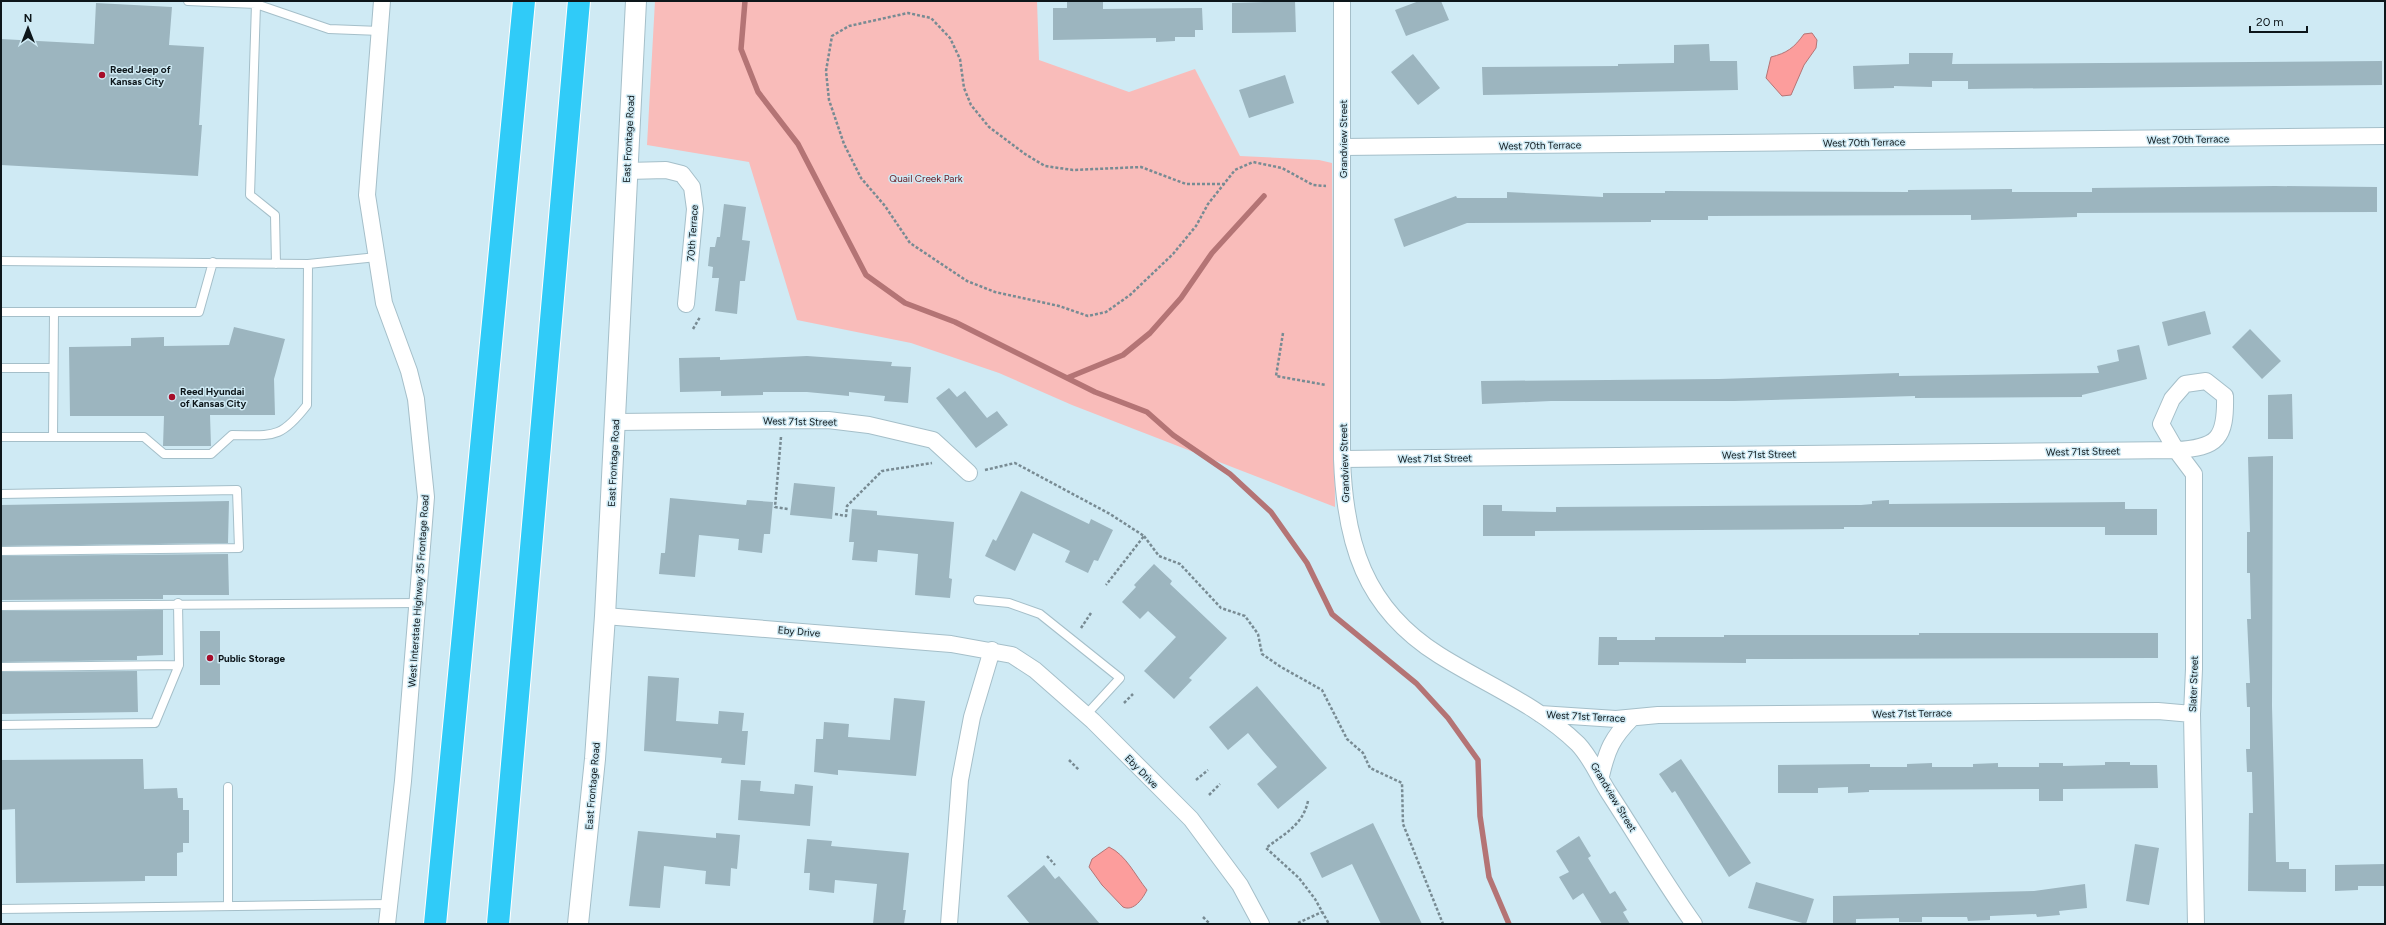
<svg xmlns="http://www.w3.org/2000/svg" width="2386" height="925" font-family="Figtree,sans-serif">
	<style>
		.green { fill: #f9bcba }
		.water { fill: #fc9d9c; stroke: #b47475 }
		.lines { fill: none; stroke-linecap: round; stroke-linejoin: round }
		.stream { stroke: #b47475; stroke-width: 5.5 }
		.building { fill: #9cb5bf }
		.service-casing { stroke: #a5bfc9; stroke-width: 10 }
		.minor-casing { stroke: #a5bfc9; stroke-width: 18 }
		.tertiary-casing { stroke: #a5bfc9; stroke-width: 22 }
		.motorway-casing { stroke: #fff; stroke-width: 24 }
		.path { stroke: #788b93; stroke-width: 2.5; stroke-dasharray: 3 2; stroke-linecap: butt }
		.service { stroke: #fff; stroke-width: 8 }
		.minor { stroke: #fff; stroke-width: 16 }
		.tertiary { stroke: #fff; stroke-width: 20 }
		.motorway { stroke: #30cbf8; stroke-width: 22 }
		.poi-dot { fill: #a60d2a; stroke: #cfeaf4; stroke-width: 1.5 }
		.labels { text-anchor: middle; stroke-width: 3; stroke-linejoin: round; paint-order: stroke }
		.poi-label { font-size: 10px; font-weight: bold; fill: #0d161a; stroke: #cfeaf4; text-anchor: start }
		.street-label { font-size: 10px; fill: #0d161a; stroke: #cfeaf4 }
		.park-label { font-size: 10px; fill: #66141d; stroke: #cfeaf4 }
	</style>
	<rect width="100%" height="100%" fill="#cfeaf4"/>
	<path class="green" d="M 655,1 L 1037,1 L 1039,60 L 1129,92 L 1195,69 L 1240,156 L 1319,160 L 1332,163 L 1335,507 L 1072,405 L 999,373 L 911,343 L 797,320 L 749,162 L 647,145 Z"/>
	<path class="water" d="M 1812,33 L 1817,40 L 1816,48 L 1804,65 L 1791,95 L 1782,96 L 1766,78 L 1771,57 C 1787,53 1794,48 1804,34 Z
		M 1109,847 C 1126,855 1135,875 1147,890 C 1143,898 1134,912 1123,907 L 1102,885 L 1089,867 L 1092,859 Z"/>
	<g class="lines">
		<path class="stream" d="M 745,1 L 741,49 L 758,92 L 798,144 L 866,275 L 905,303 L 955,322 L 1095,392 L 1147,412 L 1173,435 L 1230,474 L 1271,512 L 1307,563 L 1332,614 L 1416,683 L 1448,718 L 1478,760 L 1480,816 L 1489,877 L 1509,924
			M 1067,378 L 1123,355 L 1150,333 L 1181,298 L 1212,253 L 1264,196"/>
	</g>
	<path class="building" d="M 1295,1 L 1296,32 L 1232,33 L 1232,3 Z
		M 1419,1 L 1441,1 L 1449,20 L 1406,36 L 1395,10 Z
		M 1067,2 L 1103,2 L 1103,9 L 1202,8 L 1203,30 L 1195,30 L 1195,37 L 1175,37 L 1175,41 L 1156,42 L 1156,38 L 1053,40 L 1053,8 L 1067,8 Z
		M 96,3 L 172,7 L 169,45 L 204,47 L 199,125 L 202,125 L 198,176 L 1,165 L 1,39 L 94,44 Z
		M 1709,44 L 1710,61 L 1737,61 L 1738,90 L 1483,95 L 1482,67 L 1618,66 L 1618,64 L 1674,63 L 1674,45 Z
		M 1909,53 L 1953,53 L 1952,64 L 2382,61 L 2382,85 L 1968,89 L 1968,81 L 1932,81 L 1932,87 L 1894,86 L 1894,88 L 1854,89 L 1853,66 L 1909,64 Z
		M 1413,54 L 1440,88 L 1418,105 L 1391,72 Z
		M 1285,75 L 1294,103 L 1249,118 L 1239,90 Z
		M 2275,186 L 2377,187 L 2377,212 L 2077,213 L 2077,217 L 1971,220 L 1971,215 L 1708,216 L 1708,220 L 1651,220 L 1651,222 L 1467,223 L 1404,247 L 1394,219 L 1456,196 L 1457,198 L 1507,198 L 1507,192 L 1603,197 L 1603,193 L 1665,193 L 1665,191 L 1908,192 L 1908,190 L 2012,189 L 2012,192 L 2092,192 L 2092,188 Z
		M 724,204 L 746,207 L 742,240 L 750,241 L 745,281 L 740,281 L 737,314 L 715,311 L 719,278 L 712,278 L 713,267 L 708,266 L 710,247 L 715,247 L 717,237 L 720,237 Z
		M 2205,311 L 2211,334 L 2168,346 L 2162,322 Z
		M 234,327 L 285,339 L 274,379 L 275,415 L 210,415 L 211,446 L 163,446 L 164,416 L 70,416 L 69,347 L 131,346 L 131,338 L 164,337 L 164,346 L 229,345 Z
		M 2250,329 L 2281,361 L 2262,379 L 2232,347 Z
		M 2139,345 L 2147,379 L 2082,395 L 2082,397 L 1915,398 L 1915,396 L 1734,401 L 1551,401 L 1482,404 L 1481,381 L 1719,379 L 1899,373 L 1899,376 L 2099,373 L 2097,366 L 2119,361 L 2117,350 Z
		M 807,356 L 892,362 L 891,366 L 911,367 L 908,403 L 884,401 L 885,396 L 849,392 L 849,396 L 807,392 L 763,392 L 763,395 L 721,396 L 721,391 L 680,392 L 679,358 L 720,357 L 720,360 Z
		M 949,388 L 957,397 L 965,391 L 987,418 L 997,411 L 1008,425 L 976,448 L 936,398 Z
		M 2292,394 L 2293,439 L 2268,439 L 2268,395 Z
		M 2273,456 L 2272,706 L 2276,862 L 2289,862 L 2289,869 L 2306,869 L 2306,892 L 2248,891 L 2249,813 L 2253,813 L 2252,772 L 2247,772 L 2246,749 L 2250,749 L 2250,707 L 2247,707 L 2246,683 L 2250,683 L 2247,619 L 2251,619 L 2250,573 L 2247,573 L 2247,532 L 2250,532 L 2248,457 Z
		M 794,483 L 835,487 L 832,519 L 790,515 Z
		M 1021,491 L 1089,524 L 1091,519 L 1113,530 L 1098,561 L 1094,560 L 1088,573 L 1065,562 L 1070,551 L 1033,533 L 1015,571 L 985,556 L 993,539 L 996,541 Z
		M 670,498 L 746,505 L 747,500 L 773,502 L 770,534 L 764,534 L 762,553 L 738,550 L 739,539 L 699,535 L 695,577 L 659,574 L 661,553 L 665,553 Z
		M 1889,500 L 1889,504 L 2125,502 L 2125,509 L 2157,509 L 2157,535 L 2105,535 L 2105,527 L 1844,527 L 1844,529 L 1535,531 L 1535,536 L 1483,536 L 1483,505 L 1502,505 L 1502,511 L 1556,512 L 1556,507 L 1861,505 L 1872,504 L 1872,501 Z
		M 229,501 L 228,543 L 1,546 L 1,505 Z
		M 852,509 L 877,511 L 877,515 L 954,522 L 949,578 L 952,579 L 950,598 L 915,595 L 918,554 L 878,550 L 877,562 L 852,560 L 854,542 L 849,542 Z
		M 228,554 L 229,595 L 163,595 L 163,599 L 1,600 L 1,556 Z
		M 1154,564 L 1172,581 L 1170,584 L 1227,638 L 1189,678 L 1192,680 L 1174,699 L 1144,671 L 1176,637 L 1148,611 L 1140,619 L 1122,602 L 1136,587 L 1134,585 Z
		M 163,610 L 163,655 L 137,656 L 137,660 L 1,662 L 1,611 Z
		M 200,631 L 220,631 L 220,685 L 200,685 Z
		M 1919,633 L 2158,633 L 2158,658 L 1781,659 L 1746,659 L 1746,663 L 1619,662 L 1619,665 L 1598,665 L 1599,637 L 1617,637 L 1617,640 L 1655,640 L 1655,637 L 1724,637 L 1724,635 L 1919,635 Z
		M 137,671 L 138,712 L 1,714 L 1,672 Z
		M 648,676 L 679,678 L 676,721 L 718,724 L 719,711 L 744,713 L 742,731 L 748,731 L 745,765 L 721,763 L 722,758 L 644,751 Z
		M 1257,686 L 1327,768 L 1278,809 L 1257,784 L 1277,767 L 1263,751 L 1248,733 L 1228,750 L 1209,727 Z
		M 894,698 L 925,701 L 916,776 L 838,770 L 838,775 L 814,772 L 816,739 L 823,739 L 824,722 L 849,724 L 848,737 L 890,740 Z
		M 143,759 L 144,789 L 177,788 L 178,798 L 183,798 L 183,810 L 189,810 L 189,843 L 183,843 L 183,852 L 177,853 L 177,876 L 145,876 L 145,881 L 16,883 L 15,809 L 1,810 L 1,760 Z
		M 1681,759 L 1751,863 L 1729,877 L 1675,791 L 1672,793 L 1659,774 Z
		M 2105,762 L 2130,762 L 2130,765 L 2157,765 L 2158,788 L 2063,789 L 2063,801 L 2039,801 L 2039,789 L 1869,790 L 1869,792 L 1848,793 L 1848,787 L 1818,788 L 1818,793 L 1778,793 L 1778,765 L 1870,764 L 1870,767 L 1907,767 L 1907,764 L 1932,763 L 1932,767 L 1973,767 L 1973,764 L 1998,763 L 1998,767 L 2039,767 L 2039,763 L 2063,763 L 2063,766 L 2105,765 Z
		M 741,780 L 761,781 L 760,791 L 794,794 L 795,784 L 813,786 L 810,826 L 738,820 Z
		M 1373,823 L 1422,924 L 1381,924 L 1352,864 L 1322,878 L 1310,853 Z
		M 638,831 L 716,838 L 716,833 L 740,835 L 737,869 L 731,868 L 730,886 L 705,884 L 706,871 L 664,866 L 660,908 L 629,906 Z
		M 1579,836 L 1591,856 L 1588,858 L 1610,894 L 1615,891 L 1627,910 L 1623,912 L 1630,924 L 1602,924 L 1583,893 L 1573,900 L 1559,877 L 1569,872 L 1556,851 Z
		M 807,839 L 832,841 L 831,846 L 909,853 L 903,910 L 906,910 L 904,924 L 873,924 L 877,884 L 835,880 L 834,893 L 809,890 L 810,873 L 804,873 Z
		M 2135,844 L 2159,848 L 2149,905 L 2126,901 Z
		M 2385,864 L 2385,886 L 2358,886 L 2358,890 L 2335,891 L 2335,865 Z
		M 1044,865 L 1055,879 L 1059,876 L 1100,924 L 1030,924 L 1007,896 Z
		M 1756,882 L 1814,899 L 1806,924 L 1748,908 Z
		M 2085,884 L 2087,908 L 2059,911 L 2060,915 L 2037,917 L 2036,914 L 1990,916 L 1990,920 L 1968,921 L 1967,917 L 1922,917 L 1922,922 L 1899,922 L 1899,918 L 1856,919 L 1856,923 L 1833,923 L 1833,896 L 2034,891 Z"/>
	<g class="lines">
		<g class="service-casing">
			<path id="service" d="M 188,1 L 256,4 L 329,29 L 380,31
				M 256,4 L 250,195 L 275,215 L 276,264
				M 1,261 L 308,264 L 377,257
				M 1,312 L 199,312 L 213,262
				M 1,368 L 53,368
				M 1,437 L 144,437 L 164,454 L 211,454 L 232,435 C 273,435 280,440 307,405 L 308,264
				M 53,437 L 54,312
				M 1,494 L 237,490 L 239,548 L 1,551
				M 978,600 L 1009,603 L 1040,614 L 1120,678 L 1086,715
				M 1,606 L 418,603
				M 1,667 L 179,665
				M 1,725 L 155,723 L 179,665 L 178,603
				M 228,787 L 228,906
				M 1,909 L 389,904"/>
		</g>
		<g class="minor-casing">
			<path id="minor" d="M 382,1 L 367,195 L 384,303 L 409,371 L 416,399 L 426,497 L 403,781 L 387,924
				M 1342,1 L 1342,459 C 1345,542 1364,608 1439,655 C 1485,684 1538,705 1578,744 C 1592,759 1598,776 1609,793 C 1637,836 1664,882 1694,924
				M 1343,147 L 2385,136
				M 627,171 L 666,170 L 682,174 L 692,187 L 695,209 L 686,304
				M 615,422 L 828,420 L 869,425 L 933,440 L 969,473
				M 1342,459 L 2176,450 C 2218,448 2226,438 2225,396 L 2206,381 L 2185,384 L 2172,399 L 2161,424 L 2176,450 L 2194,474 L 2194,669 L 2192,714 L 2196,924
				M 605,616 L 951,644 L 1012,655 L 1035,670 L 1093,721 L 1191,819 L 1240,885 L 1261,924
				M 1540,714 L 1616,719 L 1658,715 L 2158,711 L 2192,714
				M 1601,776 C 1607,750 1612,738 1631,719
				M 949,924 L 960,780 L 972,717 L 992,650"/>
		</g>
		<g class="tertiary-casing">
			<path id="tertiary" d="M 578,924 L 595,759 L 605,616 L 636,1"/>
		</g>
		<g class="motorway-casing">
			<path id="motorway" d="M 435,924 L 524,1
				M 498,924 L 579,1"/>
		</g>
		<path class="path" d="M 1225,184 L 1186,184 L 1141,167 L 1073,170 L 1045,166 L 1025,154 L 989,127 L 971,105 L 964,88 L 960,59 L 950,38 L 931,18 L 908,13 L 849,26 L 832,36 L 826,71 L 829,100 L 844,144 L 861,178 L 885,206 L 910,243 L 967,281 L 995,292 L 1059,306 L 1088,316 L 1106,312 L 1130,295 L 1173,254 L 1196,226 L 1208,204 L 1235,170 L 1253,162 L 1282,168 L 1313,185 L 1326,186
			M 693,329 L 700,317
			M 1283,333 L 1276,376 L 1326,385
			M 781,437 L 775,507 L 788,509
			M 985,470 L 1015,463 L 1110,514 L 1144,536 L 1106,585
			M 835,514 L 846,516 L 847,506 L 882,471 L 932,463
			M 1144,536 L 1159,556 L 1180,564 L 1221,608 L 1245,616 L 1258,634 L 1262,654 L 1281,667 L 1322,690 L 1347,739 L 1363,753 L 1370,768 L 1402,783 L 1403,824 L 1443,924
			M 1081,628 L 1091,613
			M 1124,703 L 1133,694
			M 1069,760 L 1079,770
			M 1196,780 L 1208,770
			M 1209,795 L 1220,784
			M 1308,801 C 1303,825 1284,834 1266,848 L 1299,878 L 1315,899 L 1329,924
			M 1047,856 L 1055,865
			M 1203,917 L 1210,924
			M 1298,923 L 1322,912"/>
		<use href="#service" class="service"/>
		<use href="#minor" class="minor"/>
		<use href="#tertiary" class="tertiary"/>
		<use href="#motorway" class="motorway"/>
	</g>
	<g class="poi-dot">
		<circle cx="102" cy="75" r="4"/>
		<circle cx="172" cy="397" r="4"/>
		<circle cx="210" cy="658" r="4"/>
	</g>
	<g class="labels">
		<g class="poi-label">
			<text x="110" y="73">Reed Jeep of<tspan x="110" dy="12">Kansas City</tspan></text>
			<text x="180" y="395">Reed Hyundai<tspan x="180" dy="12">of Kansas City</tspan></text>
			<text x="218" y="662">Public Storage</text>
		</g>
		<g class="street-label">
			<text transform="translate(628 139) rotate(-87)" y="4">East Frontage Road</text>
			<text transform="translate(1343 139) rotate(-90)" y="4">Grandview Street</text>
			<text transform="translate(2188 139) rotate(-1)" y="4">West 70th Terrace</text>
			<text transform="translate(1864 142) rotate(-1)" y="4">West 70th Terrace</text>
			<text transform="translate(1540 145) rotate(-1)" y="4">West 70th Terrace</text>
			<text transform="translate(692 233) rotate(-86)" y="4">70th Terrace</text>
			<text transform="translate(800 421) rotate(1)" y="4">West 71st Street</text>
			<text transform="translate(2083 451) rotate(-1)" y="4">West 71st Street</text>
			<text transform="translate(1759 454) rotate(-1)" y="4">West 71st Street</text>
			<text transform="translate(1435 458) rotate(-1)" y="4">West 71st Street</text>
			<text transform="translate(613 463) rotate(-87)" y="4">East Frontage Road</text>
			<text transform="translate(1344 463) rotate(-92)" y="4">Grandview Street</text>
			<text transform="translate(418 591) rotate(-86)" y="4">West Interstate Highway 35 Frontage Road</text>
			<text transform="translate(799 631) rotate(5)" y="4">Eby Drive</text>
			<text transform="translate(2193 684) rotate(-88)" y="4">Slater Street</text>
			<text transform="translate(1912 713) rotate(-1)" y="4">West 71st Terrace</text>
			<text transform="translate(1586 716) rotate(3)" y="4">West 71st Terrace</text>
			<text transform="translate(1142 771) rotate(45)" y="4">Eby Drive</text>
			<text transform="translate(592 786) rotate(-85)" y="4">East Frontage Road</text>
			<text transform="translate(1614 797) rotate(59)" y="4">Grandview Street</text>
		</g>
		<g class="park-label">
			<text x="926" y="182">Quail Creek Park</text>
		</g>
	</g>
	<rect width="2386" height="925" fill="none" stroke="#0d161a" stroke-width="4"/>
	<g transform="translate(28 28)" stroke="#cfeaf4" stroke-width="3" paint-order="stroke">
	<path d="M0-3L7 15L0 10L-7 15Z" fill="#0d161a"/>
	<text y="-6" font-size="11" font-weight="bold" text-anchor="middle" fill="#0d161a">N</text>
	</g>
	<path d="M2250 26v6h57v-6" fill="none" stroke="#0d161a" stroke-width="2"/>
	<text x="2256" y="26" font-size="12" fill="#0d161a" stroke="#cfeaf4" stroke-width="3" paint-order="stroke">20 m</text>
</svg>
